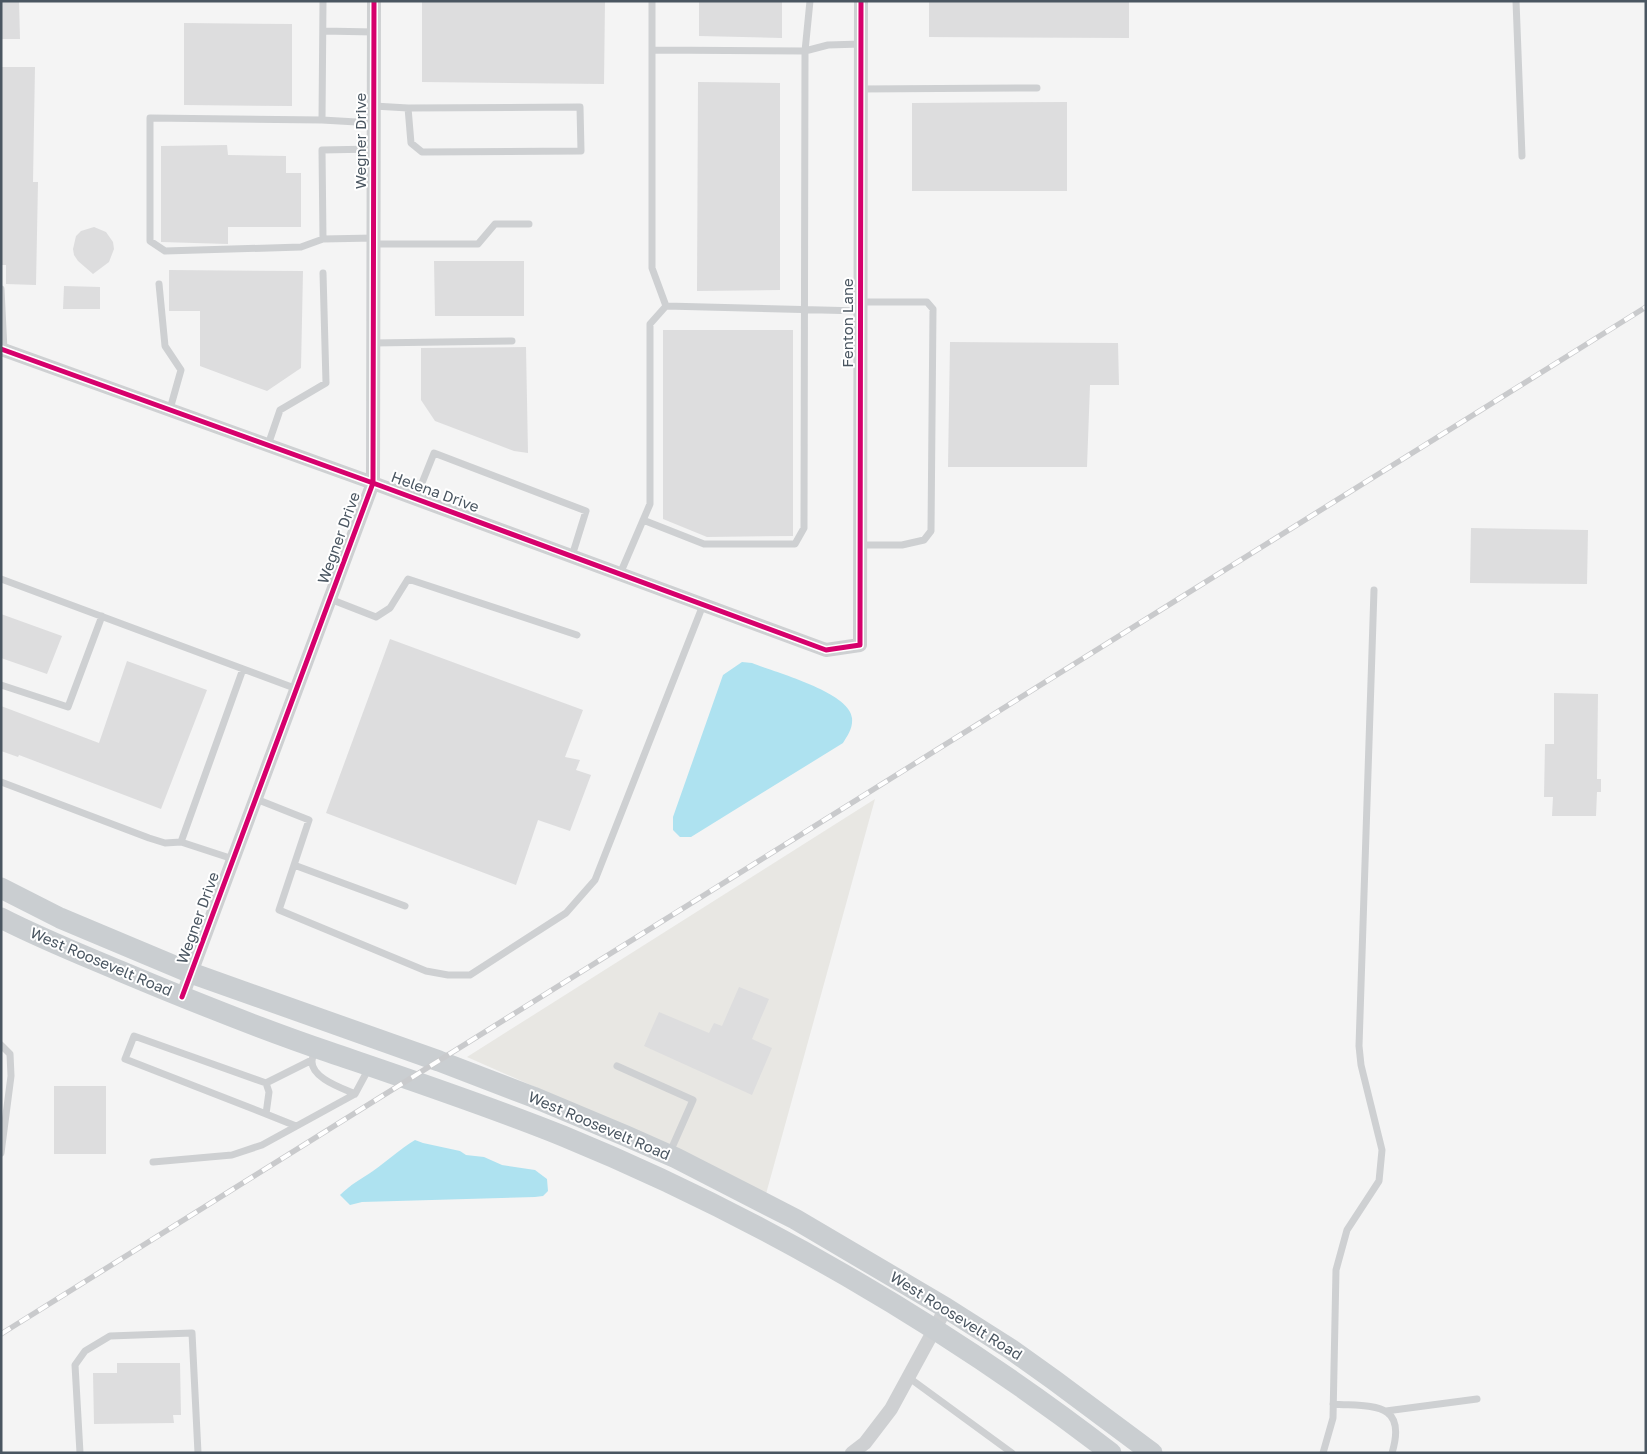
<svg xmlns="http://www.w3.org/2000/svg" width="1647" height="1454" font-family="'Golos Text',sans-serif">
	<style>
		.commercial { fill: #e8e7e3 }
		.water { fill: #aee2f0 }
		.building { fill: #ddddde }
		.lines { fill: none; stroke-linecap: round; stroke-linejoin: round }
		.service { stroke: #ced0d2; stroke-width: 7 }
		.minor { stroke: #ced0d2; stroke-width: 14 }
		.primary { stroke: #caced1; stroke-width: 21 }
		.rail-casing { stroke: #c9cacc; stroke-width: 5.5 }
		.rail { stroke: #fff; stroke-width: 4; stroke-dasharray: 11; stroke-linecap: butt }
		.cycleway-casing { stroke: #fff; stroke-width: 8 }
		.cycleway { stroke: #d6006c; stroke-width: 5 }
		.labels { text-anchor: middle; stroke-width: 4; stroke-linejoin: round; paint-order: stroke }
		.street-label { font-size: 15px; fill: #4a5661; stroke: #fff }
	</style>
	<rect width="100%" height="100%" fill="#f4f4f4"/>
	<path class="commercial" d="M 875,799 L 766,1194 L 603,1117 L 467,1057 Z"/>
	<path class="water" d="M 742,662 L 752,663 C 774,672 850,692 852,718 C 853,728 848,735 843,743 L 691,837 L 680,837 L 673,830 L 673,817 L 723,675 Z
		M 415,1140 L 423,1143 L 460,1151 L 466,1155 L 484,1157 L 502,1165 L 535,1170 L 547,1179 L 548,1191 L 543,1196 L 535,1197 L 362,1202 L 350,1205 L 340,1195 C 350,1185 361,1179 373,1171 C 387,1161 400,1149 415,1140 Z"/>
	<path class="building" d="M 1,1 L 19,1 L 20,39 L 1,39 Z
		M 422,1 L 605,1 L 604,84 L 422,82 Z
		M 699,1 L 782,1 L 782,38 L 699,36 Z
		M 929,1 L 1129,1 L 1129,38 L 929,37 Z
		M 184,23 L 292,24 L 292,106 L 184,105 Z
		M 1,67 L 35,67 L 33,182 L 38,182 L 36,285 L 6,284 L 6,265 L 1,265 Z
		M 698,82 L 780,83 L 780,290 L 697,291 Z
		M 1067,102 L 1067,191 L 912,191 L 912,103 Z
		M 227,145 L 228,155 L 286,156 L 286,173 L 301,173 L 301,227 L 228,227 L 228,244 L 161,242 L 161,146 Z
		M 94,227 L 106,232 L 113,242 L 114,249 L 109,262 L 93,274 L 78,261 L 74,255 L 73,249 L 76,236 L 81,231 Z
		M 434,261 L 524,261 L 524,316 L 435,316 Z
		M 169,270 L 303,271 L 301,368 L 267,391 L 200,366 L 200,311 L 169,311 Z
		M 64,286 L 100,287 L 100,309 L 63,309 Z
		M 663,330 L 793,330 L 793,536 L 707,537 L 663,519 Z
		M 950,342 L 1118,343 L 1119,385 L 1090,385 L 1087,467 L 948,467 Z
		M 526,347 L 528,453 L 514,451 L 435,421 L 421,400 L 421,348 Z
		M 1471,528 L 1588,530 L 1587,584 L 1470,583 Z
		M 1,614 L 62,636 L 47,674 L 1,658 Z
		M 390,639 L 583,710 L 565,757 L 580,760 L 576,770 L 591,775 L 570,831 L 538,820 L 516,885 L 326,813 Z
		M 127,661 L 207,690 L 161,809 L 19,755 L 18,757 L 1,751 L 1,706 L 99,743 Z
		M 1554,693 L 1598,694 L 1597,779 L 1601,779 L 1601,792 L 1597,792 L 1596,816 L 1552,816 L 1553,797 L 1544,797 L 1545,744 L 1554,744 Z
		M 739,987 L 769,999 L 752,1039 L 772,1048 L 752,1095 L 644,1046 L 659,1012 L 709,1033 L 714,1023 L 722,1026 Z
		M 54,1086 L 106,1086 L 106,1154 L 54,1154 Z
		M 117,1363 L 180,1363 L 181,1415 L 173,1415 L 174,1423 L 94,1424 L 93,1373 L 117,1373 Z"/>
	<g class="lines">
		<path class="service" d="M 323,1 L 322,120 L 374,123
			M 652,1 L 652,268 L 666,306
			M 1516,1 L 1522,156
			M 323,31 L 374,32
			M 652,50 L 805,51 L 828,45 L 861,44
			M 861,89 L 1037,88
			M 374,106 L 408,108 L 580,107 L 581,151 L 422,152 L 411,143 L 408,108
			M 322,120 L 150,118 L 150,241 L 165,251 L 301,247 L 323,239 L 374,238
			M 323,239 L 322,150 L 374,149
			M 374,244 L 478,244 L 495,224 L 529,224
			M 159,284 L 165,346 L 181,370 L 170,409
			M 1,289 L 4,350
			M 373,343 L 512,341
			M 268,445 L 280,410 L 326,383 L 323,273
			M 416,498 L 434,453 L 586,511 L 572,556
			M 643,520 L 704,544 L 795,544 L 804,528 L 805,51 L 810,1
			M 860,545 L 902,545 L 924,540 L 931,531 L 933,309 L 927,302 L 861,302
			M 620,574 L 650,504 L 650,324 L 666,306 L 861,311
			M 1,579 L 297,689
			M 330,599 L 376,617 L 390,608 L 408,579 L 577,635
			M 1,685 L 68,707 L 102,616
			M 1,782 L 149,838 L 165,843 L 181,842 L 233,859
			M 256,799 L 309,820 L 279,910 L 426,971 L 448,975 L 470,975 L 566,913 L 595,880 L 703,605
			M 181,842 L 243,669
			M 294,865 L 405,906
			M 1,1045 L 10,1054 L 11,1076 L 1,1153
			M 316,1049 C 315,1053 312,1057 312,1061 C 311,1078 342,1088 355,1094
			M 617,1066 L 693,1100 L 670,1152
			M 266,1083 L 312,1060
			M 266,1114 L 125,1059 L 134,1036 L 266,1083 L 269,1092 L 266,1114 L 296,1126
			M 153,1162 L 232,1155 L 262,1145 L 355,1094 L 369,1068
			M 908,1377 L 1012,1453
			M 1333,1404 C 1370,1407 1408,1400 1392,1453
			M 1386,1411 L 1477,1399
			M 80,1453 L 75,1365 L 85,1351 L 110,1336 L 192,1333 L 198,1453
			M 1323,1453 L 1333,1418 L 1336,1270 L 1347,1230 L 1379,1181 L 1382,1150 L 1361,1065 L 1359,1046 L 1374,590"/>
		<path class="minor" d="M 1,349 L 373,483 L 826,650 L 860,645 L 861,1
			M 182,997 L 373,483 L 374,1
			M 852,1453 L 865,1443 L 891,1409 L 946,1308"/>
		<path class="primary" d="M 1,888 L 60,918 L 191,973 L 439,1061 L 533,1097 L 626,1136 L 676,1158 L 795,1219 L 946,1308 L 1009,1348 L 1054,1380 L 1152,1453
			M 1,918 C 40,938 80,954 120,971 C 189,1000 258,1028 329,1052 C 408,1079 486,1105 563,1136 C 754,1214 948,1327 1111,1453"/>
		<g class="rail-casing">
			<path id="rail" d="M 1,1334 L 1646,307"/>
		</g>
		<use href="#rail" class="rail"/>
		<g class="cycleway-casing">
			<path id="cycleway" d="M 1,349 L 373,483 L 826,650 L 860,645 L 861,1
				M 182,997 L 373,483 L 374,1"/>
		</g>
		<use href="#cycleway" class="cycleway"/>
	</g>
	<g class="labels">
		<g class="street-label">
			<text transform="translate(361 141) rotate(-90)" y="5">Wegner Drive</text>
			<text transform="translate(848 323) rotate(-90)" y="5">Fenton Lane</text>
			<text transform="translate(435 492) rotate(20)" y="5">Helena Drive</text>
			<text transform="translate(339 538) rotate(-70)" y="5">Wegner Drive</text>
			<text transform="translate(198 918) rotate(-70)" y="5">Wegner Drive</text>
			<text transform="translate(101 962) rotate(23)" y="5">West Roosevelt Road</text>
			<text transform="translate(599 1126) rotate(23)" y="5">West Roosevelt Road</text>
			<text transform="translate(956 1316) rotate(32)" y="5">West Roosevelt Road</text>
		</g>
	</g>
	<rect width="1647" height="1454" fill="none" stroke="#4a5661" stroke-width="5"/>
</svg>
